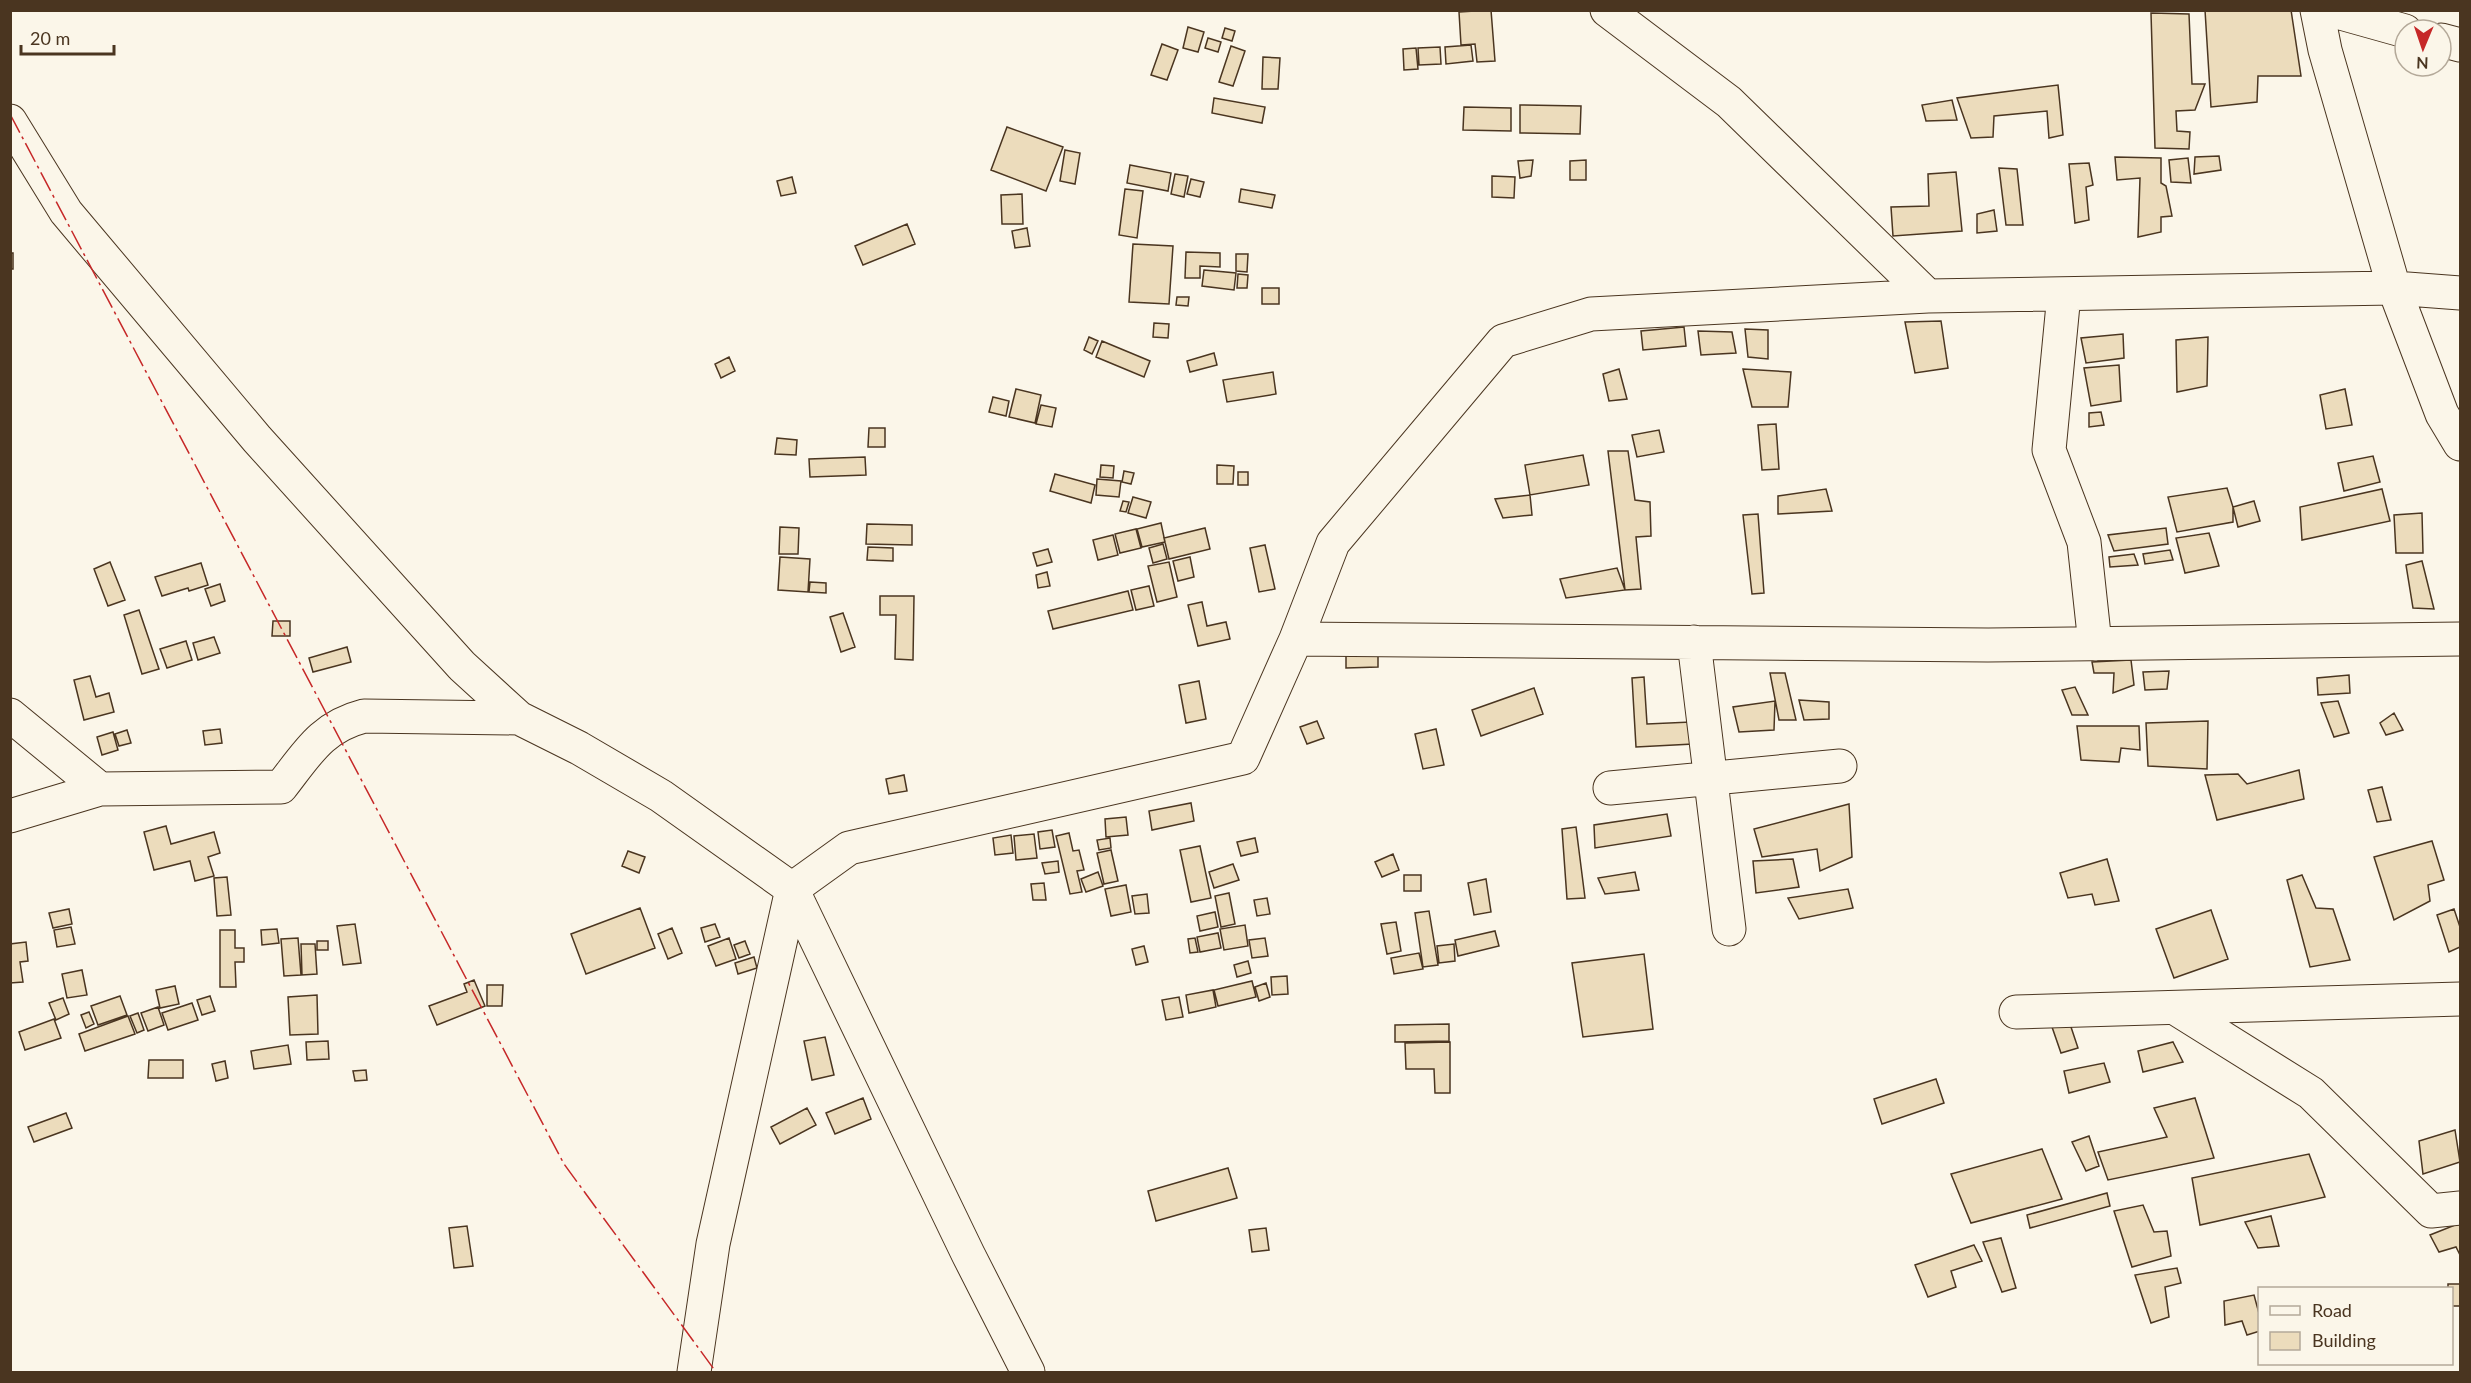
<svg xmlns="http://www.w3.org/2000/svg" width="2471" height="1383" font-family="Lato,sans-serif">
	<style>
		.building { fill: #ecdcbc; stroke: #4a3520; stroke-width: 1.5 }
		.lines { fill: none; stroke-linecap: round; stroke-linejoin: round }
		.minor-casing { stroke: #4a3520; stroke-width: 35 }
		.minor { stroke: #fbf6e9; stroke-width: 33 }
		.power { stroke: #c62828; stroke-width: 1.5; stroke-dasharray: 21 4.5 3 4.5; stroke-linecap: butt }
	</style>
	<rect width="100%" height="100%" fill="#fbf6e9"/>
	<path class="building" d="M 1491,10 L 1495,61 L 1477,62 L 1475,44 L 1461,45 L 1459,12 Z
		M 2205,10 L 2291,10 L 2301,76 L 2258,76 L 2257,102 L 2211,107 Z
		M 2151,13 L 2189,14 L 2192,84 L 2205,84 L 2195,110 L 2176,111 L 2177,131 L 2190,132 L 2189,149 L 2155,148 Z
		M 1188,27 L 1204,32 L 1198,52 L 1183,48 Z
		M 1225,28 L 1235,31 L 1232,41 L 1222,38 Z
		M 1208,38 L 1221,42 L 1218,52 L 1205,48 Z
		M 1162,44 L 1178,50 L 1167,80 L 1151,75 Z
		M 1471,45 L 1473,61 L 1446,64 L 1445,47 Z
		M 1231,46 L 1245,51 L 1233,86 L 1219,82 Z
		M 1440,47 L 1441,64 L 1419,65 L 1418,48 Z
		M 1416,48 L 1418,69 L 1404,70 L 1403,49 Z
		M 1263,57 L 1280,58 L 1278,89 L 1262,89 Z
		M 2058,85 L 2063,135 L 2049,138 L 2047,111 L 1994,116 L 1993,137 L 1971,138 L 1957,98 Z
		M 1214,98 L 1265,107 L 1262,123 L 1212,113 Z
		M 1952,100 L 1957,120 L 1926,121 L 1922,105 Z
		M 1520,105 L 1581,106 L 1580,134 L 1520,133 Z
		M 1464,107 L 1511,108 L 1511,131 L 1463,130 Z
		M 1007,127 L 1063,147 L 1046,191 L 991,170 Z
		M 1065,150 L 1080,153 L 1075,184 L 1060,181 Z
		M 2219,156 L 2221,170 L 2194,174 L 2195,157 Z
		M 2115,157 L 2161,158 L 2161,183 L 2166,186 L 2172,216 L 2161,217 L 2161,232 L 2138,237 L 2140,178 L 2117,180 Z
		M 2188,158 L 2191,183 L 2171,182 L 2169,160 Z
		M 1533,160 L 1531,176 L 1520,178 L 1518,161 Z
		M 1586,160 L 1586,180 L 1570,180 L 1570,161 Z
		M 2089,163 L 2093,185 L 2086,187 L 2089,220 L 2075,223 L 2069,164 Z
		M 1130,165 L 1171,173 L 1168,191 L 1127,183 Z
		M 1999,168 L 2017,169 L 2023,225 L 2006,225 Z
		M 1956,172 L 1962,231 L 1893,236 L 1891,207 L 1929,206 L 1928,174 Z
		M 1175,174 L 1188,176 L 1184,197 L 1171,194 Z
		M 1492,176 L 1515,177 L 1514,198 L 1492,197 Z
		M 792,177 L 796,193 L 781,196 L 777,181 Z
		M 1191,179 L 1204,182 L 1200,197 L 1187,194 Z
		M 1125,189 L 1143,191 L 1137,238 L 1119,235 Z
		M 1241,189 L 1275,195 L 1272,208 L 1239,202 Z
		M 1022,194 L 1023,224 L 1002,224 L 1001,195 Z
		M 1994,210 L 1997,231 L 1977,233 L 1977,214 Z
		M 907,224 L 915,244 L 863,265 L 855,246 Z
		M 1027,228 L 1030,246 L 1015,248 L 1012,231 Z
		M 1133,244 L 1173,246 L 1169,304 L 1129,302 Z
		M 1186,252 L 1220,253 L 1220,267 L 1200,266 L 1200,278 L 1185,278 Z
		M 10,253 L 13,253 L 13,269 L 10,269 Z
		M 1236,254 L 1248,254 L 1247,272 L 1236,271 Z
		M 1204,270 L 1236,273 L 1234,290 L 1202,286 Z
		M 1238,274 L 1248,275 L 1247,288 L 1237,288 Z
		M 1262,288 L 1279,288 L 1279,304 L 1262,304 Z
		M 1177,297 L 1189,297 L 1188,306 L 1176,305 Z
		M 1941,321 L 1948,368 L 1915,373 L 1905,322 Z
		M 1154,323 L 1169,324 L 1168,338 L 1153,337 Z
		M 1684,327 L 1686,346 L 1643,350 L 1641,331 Z
		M 1745,329 L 1768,330 L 1768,359 L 1748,357 Z
		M 1698,331 L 1732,332 L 1736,353 L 1701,355 Z
		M 2123,334 L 2124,358 L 2086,363 L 2081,338 Z
		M 1089,337 L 1098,341 L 1092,354 L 1084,350 Z
		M 2208,337 L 2207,386 L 2177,392 L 2176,340 Z
		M 1102,341 L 1150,361 L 1144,377 L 1096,357 Z
		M 1214,353 L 1217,365 L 1190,372 L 1187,361 Z
		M 729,357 L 735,371 L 721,378 L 715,364 Z
		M 2119,365 L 2121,401 L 2091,406 L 2084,368 Z
		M 1619,369 L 1627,399 L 1609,401 L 1603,374 Z
		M 1743,369 L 1791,372 L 1788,407 L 1752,407 Z
		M 1273,372 L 1276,394 L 1227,402 L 1223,380 Z
		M 1016,389 L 1041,395 L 1035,423 L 1009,417 Z
		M 2345,389 L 2352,425 L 2326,429 L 2320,395 Z
		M 993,397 L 1009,401 L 1006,416 L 989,412 Z
		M 1041,405 L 1056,408 L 1052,427 L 1036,424 Z
		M 2101,412 L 2104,425 L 2089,427 L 2089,413 Z
		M 1776,424 L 1779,469 L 1762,470 L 1758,425 Z
		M 869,428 L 885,428 L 885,447 L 868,447 Z
		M 1659,430 L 1664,452 L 1637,457 L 1632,435 Z
		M 777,438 L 797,440 L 796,455 L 775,454 Z
		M 1608,451 L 1628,451 L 1635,500 L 1650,502 L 1651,536 L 1636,537 L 1641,589 L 1625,590 Z
		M 1583,455 L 1589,485 L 1530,495 L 1525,465 Z
		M 2373,456 L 2380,482 L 2344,491 L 2338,463 Z
		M 865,457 L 866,475 L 810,477 L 809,459 Z
		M 1101,465 L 1114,466 L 1113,478 L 1100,477 Z
		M 1217,465 L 1234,466 L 1233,484 L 1217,484 Z
		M 1124,471 L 1134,473 L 1131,484 L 1122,482 Z
		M 1238,472 L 1248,472 L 1248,485 L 1238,485 Z
		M 1055,474 L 1095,485 L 1091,503 L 1050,491 Z
		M 1097,479 L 1121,481 L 1119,497 L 1096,495 Z
		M 2227,488 L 2233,507 L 2233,522 L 2177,532 L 2168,497 Z
		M 1826,489 L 1832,511 L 1778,514 L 1778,496 Z
		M 2382,489 L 2390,521 L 2302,540 L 2300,507 Z
		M 1530,495 L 1532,515 L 1503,518 L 1495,499 Z
		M 1133,497 L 1151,502 L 1146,518 L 1128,513 Z
		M 1123,501 L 1129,502 L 1126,512 L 1120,511 Z
		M 2254,501 L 2260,521 L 2238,527 L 2233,507 Z
		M 2422,513 L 2423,553 L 2396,553 L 2394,515 Z
		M 1758,514 L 1764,593 L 1752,594 L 1743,515 Z
		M 1161,523 L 1165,542 L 1142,547 L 1137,529 Z
		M 867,524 L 912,525 L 912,545 L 866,544 Z
		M 780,527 L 799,528 L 798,554 L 779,554 Z
		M 1205,528 L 1210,549 L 1169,559 L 1164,538 Z
		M 2166,528 L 2168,544 L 2114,551 L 2108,535 Z
		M 1136,529 L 1141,548 L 1120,553 L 1115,534 Z
		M 2209,533 L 2219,566 L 2185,573 L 2176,538 Z
		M 1113,535 L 1118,555 L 1098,560 L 1093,540 Z
		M 1163,544 L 1167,559 L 1153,563 L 1149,548 Z
		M 1265,545 L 1275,589 L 1259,592 L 1250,548 Z
		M 868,547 L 893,548 L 893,561 L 867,560 Z
		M 1048,549 L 1052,562 L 1037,566 L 1033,553 Z
		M 2170,550 L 2173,560 L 2145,564 L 2143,554 Z
		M 2134,554 L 2138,565 L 2110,567 L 2109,557 Z
		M 780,557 L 810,559 L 808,592 L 778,590 Z
		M 1190,557 L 1194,577 L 1178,581 L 1173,561 Z
		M 2422,561 L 2434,609 L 2413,608 L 2406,565 Z
		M 110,562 L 125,600 L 108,606 L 94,569 Z
		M 1169,562 L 1177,597 L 1157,602 L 1148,566 Z
		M 201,563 L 208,585 L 189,591 L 188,588 L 162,596 L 155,577 Z
		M 1617,568 L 1625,590 L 1566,598 L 1560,579 Z
		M 1047,572 L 1050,586 L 1038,588 L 1036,575 Z
		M 810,582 L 826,583 L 826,593 L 809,592 Z
		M 220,584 L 225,601 L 211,606 L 205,589 Z
		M 1149,586 L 1154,606 L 1136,610 L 1131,590 Z
		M 1128,591 L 1133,610 L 1053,629 L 1048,611 Z
		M 880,596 L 914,596 L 913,660 L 895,659 L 896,615 L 880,615 Z
		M 1202,602 L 1207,626 L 1226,622 L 1230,639 L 1198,646 L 1188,605 Z
		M 139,610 L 159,669 L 142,674 L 124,615 Z
		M 843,613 L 855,647 L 841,652 L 830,617 Z
		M 273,621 L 290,621 L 290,636 L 272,636 Z
		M 214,637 L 220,653 L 198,660 L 193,643 Z
		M 186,641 L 192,660 L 167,668 L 160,649 Z
		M 347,647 L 351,662 L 313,672 L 309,658 Z
		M 1378,651 L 1378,667 L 1346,668 L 1346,652 Z
		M 2131,660 L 2134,685 L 2113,693 L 2114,673 L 2094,673 L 2092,662 Z
		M 2169,671 L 2167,689 L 2145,690 L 2143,672 Z
		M 1770,673 L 1785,673 L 1796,720 L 1779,720 Z
		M 2349,675 L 2350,693 L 2318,695 L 2317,678 Z
		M 90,676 L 96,697 L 109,693 L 114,712 L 84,720 L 74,680 Z
		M 1644,677 L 1647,724 L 1691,722 L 1693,744 L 1636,747 L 1632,678 Z
		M 1199,681 L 1206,719 L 1186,723 L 1179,685 Z
		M 2075,687 L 2088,715 L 2072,715 L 2062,690 Z
		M 1534,688 L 1543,714 L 1481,736 L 1472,710 Z
		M 1799,700 L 1829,702 L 1829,719 L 1804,720 Z
		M 1775,701 L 1774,730 L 1739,732 L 1733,707 Z
		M 2338,701 L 2349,733 L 2334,737 L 2321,703 Z
		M 2394,713 L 2403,730 L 2386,735 L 2380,723 Z
		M 1317,721 L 1324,738 L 1307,744 L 1300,727 Z
		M 2208,721 L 2207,769 L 2148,766 L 2146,723 Z
		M 2077,726 L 2139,726 L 2140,750 L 2121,748 L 2119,762 L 2081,760 Z
		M 220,729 L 222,743 L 205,745 L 203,731 Z
		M 1436,729 L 1444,765 L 1423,769 L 1415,734 Z
		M 127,730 L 131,743 L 119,746 L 115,734 Z
		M 113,732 L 118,750 L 102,755 L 97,737 Z
		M 2299,770 L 2304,799 L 2217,820 L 2205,775 L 2238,774 L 2247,784 Z
		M 904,775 L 907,791 L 889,794 L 886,779 Z
		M 2382,787 L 2391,820 L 2377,822 L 2368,790 Z
		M 1191,803 L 1194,821 L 1152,830 L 1149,811 Z
		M 1849,804 L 1852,857 L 1820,871 L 1817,849 L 1762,857 L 1754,829 Z
		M 1667,814 L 1671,836 L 1595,848 L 1594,825 Z
		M 1126,817 L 1128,835 L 1106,837 L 1105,819 Z
		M 166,826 L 171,844 L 214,832 L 220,853 L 208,857 L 214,876 L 195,881 L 190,861 L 154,870 L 144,832 Z
		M 1576,827 L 1585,898 L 1567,899 L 1562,829 Z
		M 1052,830 L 1055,847 L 1040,849 L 1038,832 Z
		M 1069,833 L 1073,851 L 1079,850 L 1084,870 L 1077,871 L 1082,892 L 1070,894 L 1056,836 Z
		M 1034,834 L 1037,858 L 1016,860 L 1014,836 Z
		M 1011,835 L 1013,853 L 995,855 L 993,838 Z
		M 1110,838 L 1111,848 L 1099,850 L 1097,840 Z
		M 1255,838 L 1258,852 L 1241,856 L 1237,842 Z
		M 2432,841 L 2444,880 L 2428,885 L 2430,901 L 2394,920 L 2374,857 Z
		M 1200,846 L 1211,898 L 1191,902 L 1180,850 Z
		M 1111,850 L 1118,881 L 1104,884 L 1097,853 Z
		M 628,851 L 645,857 L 639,873 L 622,866 Z
		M 1393,854 L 1399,870 L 1382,877 L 1375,862 Z
		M 1793,859 L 1799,887 L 1756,893 L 1753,861 Z
		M 2107,859 L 2119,901 L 2095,905 L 2092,894 L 2068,898 L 2060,873 Z
		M 1058,861 L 1059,872 L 1045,874 L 1042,863 Z
		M 1233,864 L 1239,880 L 1214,888 L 1209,872 Z
		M 1098,872 L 1103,886 L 1086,892 L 1081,879 Z
		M 1635,872 L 1639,890 L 1605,894 L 1598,878 Z
		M 1404,875 L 1421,875 L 1421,891 L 1404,891 Z
		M 2302,875 L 2316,908 L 2333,909 L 2350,960 L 2310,967 L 2287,880 Z
		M 227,877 L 231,915 L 217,916 L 214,878 Z
		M 1486,879 L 1491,912 L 1474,915 L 1468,883 Z
		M 1044,883 L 1046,900 L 1033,900 L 1031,884 Z
		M 1126,885 L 1131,912 L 1111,916 L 1105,889 Z
		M 1848,889 L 1853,908 L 1799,919 L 1788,898 Z
		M 1229,893 L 1235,924 L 1221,927 L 1215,896 Z
		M 1147,894 L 1149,913 L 1135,914 L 1132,896 Z
		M 1267,898 L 1270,914 L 1257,916 L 1254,900 Z
		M 640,908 L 655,948 L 586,974 L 571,934 Z
		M 69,909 L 72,924 L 53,928 L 49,913 Z
		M 2454,909 L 2460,927 L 2460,947 L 2449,952 L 2437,915 Z
		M 2211,910 L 2228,959 L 2174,978 L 2156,929 Z
		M 1429,911 L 1438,965 L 1423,967 L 1415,913 Z
		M 1215,912 L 1218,927 L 1200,931 L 1197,916 Z
		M 1396,922 L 1401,951 L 1387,954 L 1381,924 Z
		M 355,924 L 361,963 L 343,965 L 337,926 Z
		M 715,924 L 720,937 L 705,942 L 701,928 Z
		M 1245,925 L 1248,946 L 1224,950 L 1220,929 Z
		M 71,927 L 75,944 L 57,947 L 54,930 Z
		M 672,928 L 682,953 L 668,959 L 658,934 Z
		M 277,929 L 279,943 L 262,945 L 261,930 Z
		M 220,930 L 235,930 L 235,948 L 244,948 L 244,962 L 235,962 L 236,987 L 220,987 Z
		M 1495,931 L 1499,946 L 1458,956 L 1455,940 Z
		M 1218,933 L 1221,948 L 1200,952 L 1197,937 Z
		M 298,938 L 301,975 L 284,976 L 281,939 Z
		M 729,938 L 736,959 L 716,966 L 708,946 Z
		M 1195,938 L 1198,952 L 1190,953 L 1188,939 Z
		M 1265,938 L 1268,956 L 1252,958 L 1249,940 Z
		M 317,941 L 328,941 L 328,950 L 317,950 Z
		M 745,941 L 750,954 L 739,958 L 734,945 Z
		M 26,942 L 28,961 L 20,962 L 23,982 L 10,983 L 10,944 Z
		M 301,944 L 315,944 L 317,974 L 302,975 Z
		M 1454,944 L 1455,961 L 1439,963 L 1437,946 Z
		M 1144,946 L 1148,962 L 1136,965 L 1132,949 Z
		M 1419,953 L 1423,969 L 1394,974 L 1391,958 Z
		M 1644,954 L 1653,1029 L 1583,1037 L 1572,963 Z
		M 754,957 L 757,968 L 738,974 L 735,963 Z
		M 1248,961 L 1251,973 L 1237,977 L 1234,965 Z
		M 82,970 L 87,995 L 67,998 L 62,974 Z
		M 1287,976 L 1288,994 L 1272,995 L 1271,977 Z
		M 474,980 L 485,1006 L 437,1025 L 429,1006 L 467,992 L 464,984 Z
		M 1252,981 L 1256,997 L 1218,1006 L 1214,990 Z
		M 1266,983 L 1270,997 L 1259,1001 L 1255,987 Z
		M 487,985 L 503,985 L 502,1006 L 487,1006 Z
		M 175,986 L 179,1004 L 160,1008 L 156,990 Z
		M 1213,990 L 1216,1007 L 1189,1013 L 1186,995 Z
		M 317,995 L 318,1034 L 290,1035 L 288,997 Z
		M 120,996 L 127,1015 L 98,1025 L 91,1006 Z
		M 210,996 L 215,1011 L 202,1015 L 197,1000 Z
		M 1179,997 L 1183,1017 L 1166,1020 L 1162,1000 Z
		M 63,998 L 69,1014 L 56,1020 L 49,1003 Z
		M 192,1003 L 198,1020 L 168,1030 L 162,1013 Z
		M 158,1007 L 164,1025 L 148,1031 L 141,1013 Z
		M 89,1012 L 94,1024 L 86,1028 L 81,1015 Z
		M 138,1013 L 144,1030 L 137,1033 L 130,1016 Z
		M 128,1016 L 135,1034 L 85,1051 L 79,1034 Z
		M 54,1019 L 61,1038 L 25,1050 L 19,1032 Z
		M 2069,1021 L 2078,1048 L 2061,1053 L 2051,1024 Z
		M 1449,1024 L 1449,1041 L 1395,1042 L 1395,1025 Z
		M 825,1037 L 834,1075 L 812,1080 L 804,1041 Z
		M 328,1041 L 329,1059 L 307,1060 L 306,1042 Z
		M 1450,1042 L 1450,1093 L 1435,1093 L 1434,1069 L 1406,1069 L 1405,1043 Z
		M 2173,1042 L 2183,1062 L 2143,1072 L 2138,1051 Z
		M 288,1045 L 291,1064 L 254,1069 L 251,1051 Z
		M 149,1060 L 183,1060 L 183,1078 L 148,1078 Z
		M 225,1061 L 228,1078 L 216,1081 L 212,1064 Z
		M 2104,1063 L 2110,1082 L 2069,1093 L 2064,1071 Z
		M 366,1070 L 367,1080 L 355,1081 L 353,1071 Z
		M 1936,1079 L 1944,1103 L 1882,1124 L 1874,1099 Z
		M 863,1098 L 871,1119 L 835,1134 L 826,1113 Z
		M 2195,1098 L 2214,1158 L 2108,1180 L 2098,1152 L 2167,1137 L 2154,1108 Z
		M 807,1108 L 816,1125 L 780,1144 L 771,1127 Z
		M 66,1113 L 72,1128 L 34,1142 L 28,1127 Z
		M 2455,1130 L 2460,1162 L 2423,1174 L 2419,1141 Z
		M 2089,1136 L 2099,1166 L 2086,1171 L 2072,1142 Z
		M 2042,1149 L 2062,1199 L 1971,1223 L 1951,1174 Z
		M 2309,1154 L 2325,1197 L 2200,1225 L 2192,1178 Z
		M 1228,1168 L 1237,1198 L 1156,1221 L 1148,1191 Z
		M 2107,1193 L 2110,1206 L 2030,1228 L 2027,1215 Z
		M 2143,1205 L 2154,1232 L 2167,1231 L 2171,1256 L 2132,1267 L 2114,1211 Z
		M 2271,1216 L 2279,1246 L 2258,1248 L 2245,1222 Z
		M 2460,1223 L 2460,1255 L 2456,1247 L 2439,1252 L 2430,1235 Z
		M 467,1226 L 473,1266 L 454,1268 L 449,1228 Z
		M 1266,1228 L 1269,1250 L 1252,1252 L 1249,1230 Z
		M 2001,1238 L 2016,1288 L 2002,1292 L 1983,1242 Z
		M 1974,1245 L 1982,1261 L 1951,1271 L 1956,1287 L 1928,1297 L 1915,1265 Z
		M 2177,1268 L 2181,1283 L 2165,1287 L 2169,1317 L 2151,1323 L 2135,1275 Z
		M 2448,1284 L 2460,1284 L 2460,1306 L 2452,1306 L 2452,1288 L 2448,1288 Z
		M 2254,1295 L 2260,1317 L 2260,1331 L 2247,1335 L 2242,1321 L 2225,1325 L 2224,1301 Z"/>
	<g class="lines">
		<g class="minor-casing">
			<path id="minor" d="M 1607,10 L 1729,102 L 1928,296
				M 2317,10 L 2325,50 L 2394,288 L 2442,414 L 2460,444
				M 2330,10 L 2405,31
				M 2441,40 L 2460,45
				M 10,121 L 66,212 L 257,439 L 462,666 L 519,718 L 579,748 L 661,796 L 792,889 L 968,1254 L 1028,1372
				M 2064,294 L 2049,450 L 2084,542 L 2095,644
				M 1296,639 L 1333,543 L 1503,341 L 1591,314 L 1928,296 L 2394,288 L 2460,293
				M 1694,642 L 1729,929
				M 10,715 L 100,789
				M 1610,788 L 1840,766
				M 10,816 L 100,789 L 281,787 C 307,754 321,727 364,716 L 519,718
				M 2175,1008 L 2311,1093 L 2431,1211 L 2460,1208
				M 2016,1012 L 2460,999
				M 694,1372 L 713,1244 L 792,889 L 849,848 L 1243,758 L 1296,639 L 1988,645 L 2460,639"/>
		</g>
		<use href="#minor" class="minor"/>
		<path class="power" d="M 10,114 L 564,1164 L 716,1372"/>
	</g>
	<rect width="2471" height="1383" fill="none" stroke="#4a3520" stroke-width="24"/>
	<rect x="2258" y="1287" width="195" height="78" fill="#fbf6e9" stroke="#b4a999" stroke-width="1.5"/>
	<rect x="2270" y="1306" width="30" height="9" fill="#fbf6e9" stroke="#b4a999" stroke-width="1.5"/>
	<text x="2312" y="1317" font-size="18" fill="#4a3520">Road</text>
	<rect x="2270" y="1332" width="30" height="18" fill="#ecdcbc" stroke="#b4a999" stroke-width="1.5"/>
	<text x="2312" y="1347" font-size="18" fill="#4a3520">Building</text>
	<g transform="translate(2423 48) rotate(182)"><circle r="28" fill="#fbf6e9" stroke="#b4a999" stroke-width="1.5"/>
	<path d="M0-4.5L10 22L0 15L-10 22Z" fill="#c62828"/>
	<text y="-9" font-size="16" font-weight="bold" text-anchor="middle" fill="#4a3520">N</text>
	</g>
	<path d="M21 45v9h93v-9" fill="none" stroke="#4a3520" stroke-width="3"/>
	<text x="30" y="45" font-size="18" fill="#4a3520" stroke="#fbf6e9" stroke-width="4.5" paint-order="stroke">20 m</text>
</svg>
